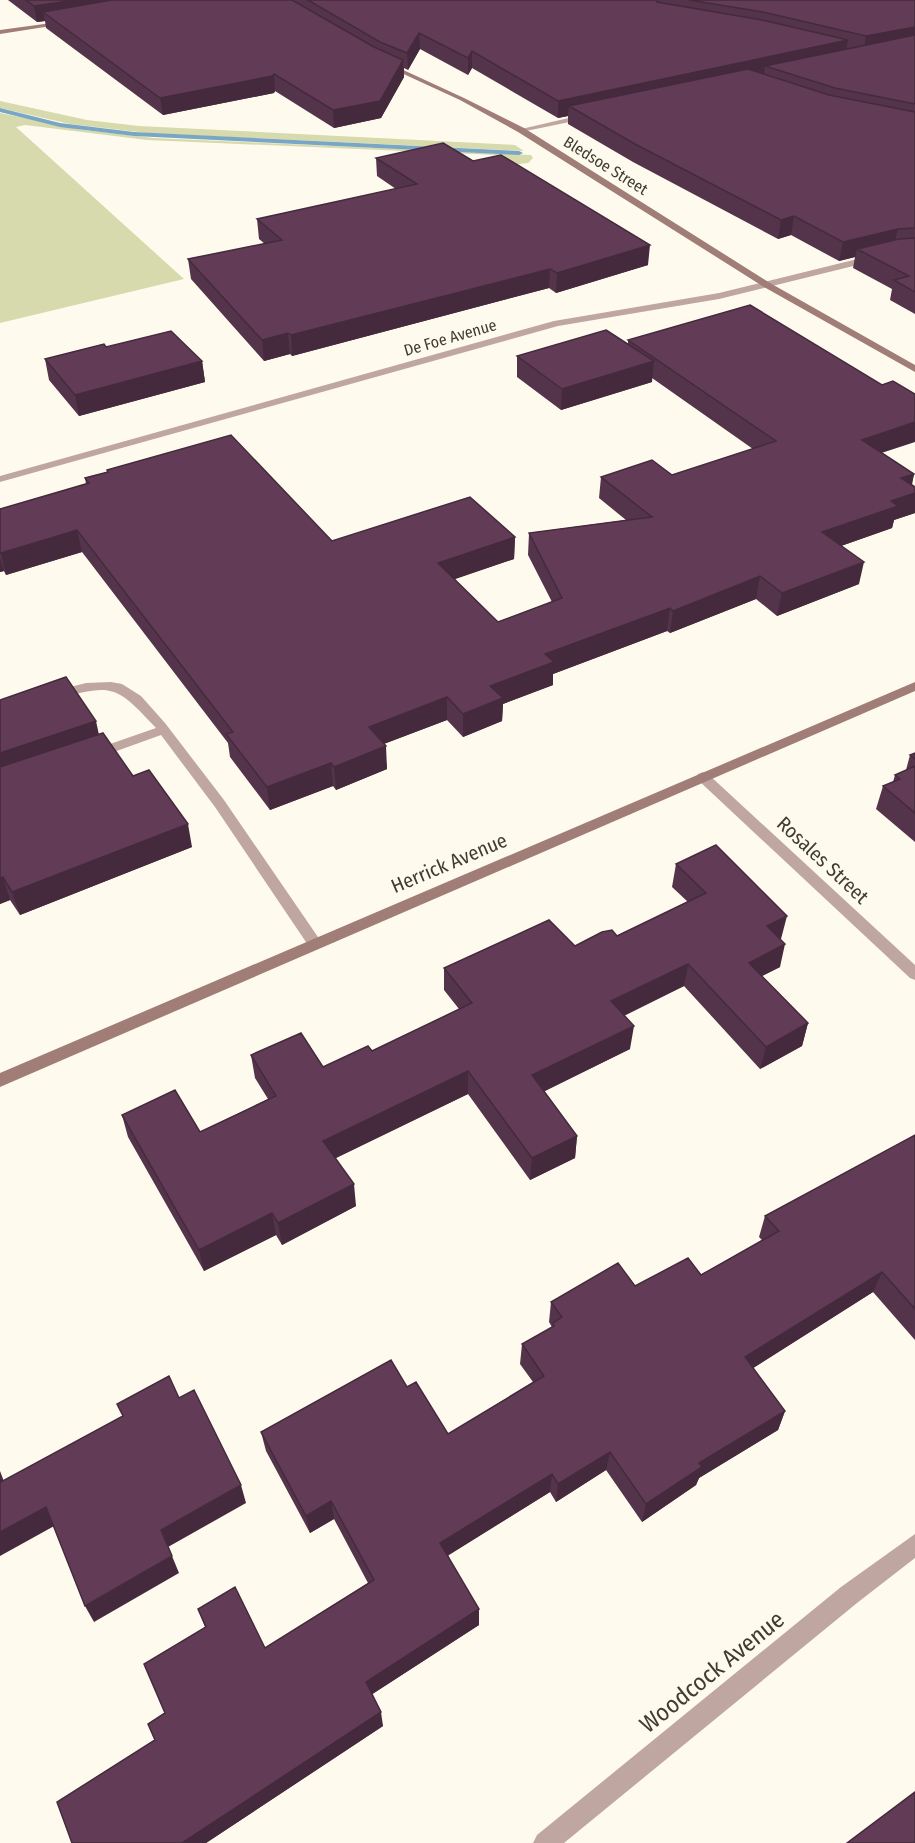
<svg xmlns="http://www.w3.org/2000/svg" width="915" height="1843" font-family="'Fira Sans Condensed',sans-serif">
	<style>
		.green { fill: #d7daac }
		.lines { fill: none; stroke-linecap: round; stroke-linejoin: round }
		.stream { fill: #79a6c5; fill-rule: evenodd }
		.lane { fill: #bfa6a1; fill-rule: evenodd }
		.street { fill: #bfa6a1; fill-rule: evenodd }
		.secondary { fill: #a07d76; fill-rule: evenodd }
		.wall { fill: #54344b }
		.shaded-wall { fill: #452a3d }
		.building { fill: #623c57; stroke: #452a3d; stroke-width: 1.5 }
		.labels { text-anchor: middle; stroke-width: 6; stroke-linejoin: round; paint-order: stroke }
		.far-street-label { font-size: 16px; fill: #403d30; stroke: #fefbee }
		.street-label { font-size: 20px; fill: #403d30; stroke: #fefbee }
		.near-street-label { font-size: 24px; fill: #403d30; stroke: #fefbee }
	</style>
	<rect width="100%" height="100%" fill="#fefbee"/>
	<path class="green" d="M 0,101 L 87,120 L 139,126 L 498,144 L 515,145 L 524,151 L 147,133 L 70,124 L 0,108 Z
		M 0,113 L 84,130 L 154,138 L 531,155 L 533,158 L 528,163 L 511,165 L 496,155 L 147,140 L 25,125 L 16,127 L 184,279 L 0,323 Z"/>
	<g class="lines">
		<path class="stream" d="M 0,108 L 60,123 L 134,132 L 519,151 L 523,153 L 519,155 L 134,136 L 60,127 L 0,112 Z"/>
		<path class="lane" d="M 111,682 L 122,684 L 141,696 L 165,723 L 224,800 L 320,940 L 323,944 L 320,948 L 310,948 L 215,807 L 161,735 L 100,757 L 90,757 L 88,754 L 90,751 L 156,728 C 115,684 113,684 55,699 L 49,695 L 50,692 L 86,683 Z"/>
		<path class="street" d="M 586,114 L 589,118 L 521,132 L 517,130 Z
			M 915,249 L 915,255 L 894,256 L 719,299 L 558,326 L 0,482 L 0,476 L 554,321 L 719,293 L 894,250 Z
			M 703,772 L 708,774 L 915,965 L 915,980 L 910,978 L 698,780 L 696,777 L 698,774 Z
			M 915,1534 L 915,1558 L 857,1603 L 564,1843 L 533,1843 L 537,1835 L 841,1587 Z"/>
		<path class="secondary" d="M 66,21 L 64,24 L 0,34 L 0,30 Z
			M 386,62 L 464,98 L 524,128 L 770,283 L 915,365 L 915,372 L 764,287 L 518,132 L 460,100 L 384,65 Z
			M 915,682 L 915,691 L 0,1087 L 0,1073 Z"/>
	</g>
	<path class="wall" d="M 8,0 L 915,0 L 915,314 L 890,300 L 892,289 L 853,268 L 855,257 L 839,261 L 791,235 L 778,239 L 633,162 L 568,124 L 568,116 L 558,118 L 472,68 L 468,75 L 420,49 L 408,70 L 404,68 L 404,77 L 381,118 L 334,128 L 275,91 L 274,93 L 163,115 L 46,28 L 45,21 L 37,22 Z
		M 376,158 L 473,161 L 648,265 L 556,293 L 549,288 L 292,356 L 290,354 L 264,361 L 191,279 L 188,259 L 265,244 L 259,239 L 257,219 L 396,189 L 377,176 Z
		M 628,340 L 882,453 L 914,474 L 912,485 L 915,487 L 915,513 L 894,520 L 892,528 L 841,546 L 859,584 L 777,616 L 756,599 L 670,633 L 667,631 L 553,674 L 553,685 L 503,704 L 502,721 L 463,737 L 447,720 L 384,744 L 387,769 L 336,790 L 333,786 L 270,810 L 230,757 L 228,743 L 82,552 L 6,575 L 4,571 L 0,572 L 0,509 L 86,484 L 85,478 L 107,472 L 107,470 L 332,541 L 515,537 L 514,559 L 454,579 L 498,622 L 552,602 L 528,555 L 529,533 L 626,520 L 599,498 L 601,477 L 672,475 L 753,449 L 652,378 L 652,382 L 561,410 L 517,377 L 517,356 L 628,344 Z
		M 106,347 L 202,361 L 205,382 L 79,416 L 49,380 L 45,359 Z
		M 0,700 L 99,734 L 192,847 L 20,915 L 10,900 L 0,904 Z
		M 915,753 L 915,842 L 876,809 L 883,786 L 893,782 L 895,775 L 906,770 L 910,755 Z
		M 676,864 L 781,939 L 780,939 L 780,967 L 762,976 L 808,1023 L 802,1046 L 760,1069 L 684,986 L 624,1016 L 630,1049 L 544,1091 L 577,1136 L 575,1158 L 530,1180 L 468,1094 L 335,1158 L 356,1206 L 282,1245 L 276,1235 L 204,1271 L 128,1137 L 122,1115 L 200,1132 L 268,1099 L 255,1078 L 251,1055 L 323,1067 L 372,1051 L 459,1009 L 444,990 L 444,968 L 575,946 L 617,936 L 688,902 L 672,887 Z
		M 915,1135 L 915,1340 L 873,1292 L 753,1368 L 785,1411 L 778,1430 L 699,1478 L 696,1485 L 642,1522 L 606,1470 L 556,1502 L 550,1492 L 448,1555 L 479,1625 L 372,1694 L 383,1726 L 206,1843 L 72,1843 L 155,1740 L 165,1713 L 205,1627 L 198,1609 L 265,1648 L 368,1583 L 334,1519 L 310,1533 L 266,1451 L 261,1432 L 407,1387 L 448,1434 L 533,1382 L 520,1364 L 522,1344 L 552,1327 L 549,1322 L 551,1302 L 701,1275 L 762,1240 L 759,1237 L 765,1216 Z"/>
	<path class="shaded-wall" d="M 76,0 L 182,0 L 43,12 L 45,21 L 37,22 L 34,6 Z
		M 915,27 L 915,43 L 863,53 L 866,36 Z
		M 419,33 L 420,49 L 408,70 L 407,53 Z
		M 848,40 L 845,57 L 765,66 L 764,74 L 569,106 L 568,116 L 558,118 L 558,101 Z
		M 472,51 L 472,68 L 468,75 L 468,58 Z
		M 403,60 L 404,77 L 381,118 L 334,128 L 333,110 Z
		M 274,74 L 275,91 L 274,93 L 163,115 L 160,98 Z
		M 794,216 L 791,235 L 778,239 L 781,220 Z
		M 898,229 L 893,248 L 857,249 L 855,257 L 839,261 L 843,242 Z
		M 650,245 L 648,265 L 556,293 L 557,273 Z
		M 550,269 L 549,288 L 292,356 L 291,335 Z
		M 288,333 L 290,354 L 264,361 L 262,340 Z
		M 202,361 L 205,382 L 79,416 L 75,395 Z
		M 654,361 L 652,382 L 561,410 L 562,389 Z
		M 915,422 L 915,442 L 857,461 L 862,440 Z
		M 914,474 L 909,495 L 915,493 L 915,513 L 894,520 L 892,528 L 818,554 L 822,532 L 891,501 L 901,478 Z
		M 77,530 L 82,552 L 6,575 L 1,553 Z
		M 515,537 L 514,559 L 438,585 L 438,563 Z
		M 0,558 L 4,571 L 0,572 Z
		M 864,562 L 859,584 L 777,616 L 782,593 Z
		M 760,576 L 756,599 L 670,633 L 673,611 Z
		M 670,608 L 667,631 L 553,674 L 553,685 L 503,704 L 502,721 L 463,737 L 463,714 L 490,686 L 545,654 Z
		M 447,697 L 447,720 L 370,749 L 369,727 Z
		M 96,721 L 101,744 L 0,779 L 0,753 Z
		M 386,746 L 387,769 L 336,790 L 334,767 Z
		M 331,763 L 333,786 L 270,810 L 267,787 Z
		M 188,824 L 192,847 L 20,915 L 12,892 Z
		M 3,877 L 10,900 L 0,904 L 0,878 Z
		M 787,916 L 781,939 L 761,949 L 767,926 Z
		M 785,944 L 780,967 L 744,985 L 749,963 Z
		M 688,964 L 684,986 L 608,1023 L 611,1001 Z
		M 808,1023 L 802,1046 L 760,1069 L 766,1047 Z
		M 634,1026 L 630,1049 L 531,1098 L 532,1075 Z
		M 468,1071 L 468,1094 L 326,1163 L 323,1141 Z
		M 577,1136 L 575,1158 L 530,1180 L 532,1158 Z
		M 354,1184 L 356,1206 L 282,1245 L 278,1223 Z
		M 272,1213 L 276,1235 L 204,1271 L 199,1250 Z
		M 882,1272 L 873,1292 L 739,1377 L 745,1357 Z
		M 785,1411 L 778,1430 L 699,1478 L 696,1485 L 642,1522 L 646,1504 L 699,1463 Z
		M 610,1452 L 606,1470 L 556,1502 L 558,1484 Z
		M 0,1471 L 11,1500 L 0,1479 Z
		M 552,1474 L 550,1492 L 441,1560 L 440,1543 Z
		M 241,1485 L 246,1503 L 168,1547 L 161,1530 Z
		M 331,1501 L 334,1519 L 310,1533 L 306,1516 Z
		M 46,1507 L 56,1525 L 0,1556 L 0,1532 Z
		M 172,1556 L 179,1573 L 94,1622 L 85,1606 Z
		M 479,1609 L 479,1625 L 368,1697 L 366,1682 Z
		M 381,1712 L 383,1726 L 206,1843 L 182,1843 Z"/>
	<path class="building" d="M 26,0 L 76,0 L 34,6 Z
		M 112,0 L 292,0 L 374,47 L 403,60 L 380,101 L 333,110 L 274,74 L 272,76 L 160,98 L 43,12 Z
		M 308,0 L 656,0 L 657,2 L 762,20 L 848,40 L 558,101 L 472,51 L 468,58 L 419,33 L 407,53 L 380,42 Z
		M 689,0 L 915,0 L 915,27 L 866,36 L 763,12 Z
		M 915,35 L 915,104 L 835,88 L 765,66 Z
		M 748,69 L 829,95 L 915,112 L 915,228 L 898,229 L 843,242 L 794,216 L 781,220 L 635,144 L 569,106 Z
		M 443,143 L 473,161 L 501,155 L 650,245 L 557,273 L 550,269 L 291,335 L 288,333 L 262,340 L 188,259 L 282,240 L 257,219 L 417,184 L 376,158 Z
		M 915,238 L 915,292 L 894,280 L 909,276 L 857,249 L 899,239 Z
		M 750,305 L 882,385 L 893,381 L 915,394 L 915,422 L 862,440 L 914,474 L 901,478 L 915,487 L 915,493 L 891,501 L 898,506 L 822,532 L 864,562 L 782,593 L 760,576 L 673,611 L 670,608 L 545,654 L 554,662 L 490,686 L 503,698 L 463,714 L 447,697 L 369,727 L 386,746 L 334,767 L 331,763 L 267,787 L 226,734 L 233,732 L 77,530 L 1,553 L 0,552 L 0,509 L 89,483 L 85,478 L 108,472 L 107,470 L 231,435 L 332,541 L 470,497 L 515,537 L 438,563 L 498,622 L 562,598 L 529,533 L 652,517 L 601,477 L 652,460 L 672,475 L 776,441 L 628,340 Z
		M 606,330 L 654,361 L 562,389 L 517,356 Z
		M 171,331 L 202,361 L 75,395 L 45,359 L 104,344 L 106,347 Z
		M 66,677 L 96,721 L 0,753 L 0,700 Z
		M 103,733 L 133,776 L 149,770 L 188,824 L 12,892 L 3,877 L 0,878 L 0,767 Z
		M 915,753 L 915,759 L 910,755 Z
		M 915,766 L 915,813 L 883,786 L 900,779 L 895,775 Z
		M 716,845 L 787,916 L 767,926 L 785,944 L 749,963 L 808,1023 L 766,1047 L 688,964 L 611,1001 L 634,1026 L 532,1075 L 577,1136 L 532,1158 L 468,1071 L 323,1141 L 354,1184 L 278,1223 L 272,1213 L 199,1250 L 122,1115 L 175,1090 L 200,1132 L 276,1096 L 251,1055 L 301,1033 L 323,1067 L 368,1046 L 372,1051 L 472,1003 L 444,968 L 549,920 L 575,946 L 602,932 L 612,930 L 617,936 L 706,893 L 676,864 Z
		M 915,1135 L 915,1309 L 882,1272 L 745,1357 L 785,1411 L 699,1463 L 702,1467 L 646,1504 L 610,1452 L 558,1484 L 552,1474 L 440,1543 L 479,1609 L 366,1682 L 381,1712 L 182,1843 L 72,1843 L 57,1802 L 155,1740 L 148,1724 L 165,1713 L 144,1664 L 206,1627 L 198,1609 L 235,1587 L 265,1648 L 374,1580 L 331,1501 L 306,1516 L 261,1432 L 391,1360 L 407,1387 L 416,1382 L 448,1434 L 544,1376 L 522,1344 L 554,1326 L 553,1323 L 562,1317 L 551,1302 L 618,1263 L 635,1286 L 688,1258 L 701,1275 L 779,1231 L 765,1216 Z
		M 169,1376 L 179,1398 L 194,1390 L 241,1485 L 161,1530 L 172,1556 L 85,1606 L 46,1507 L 0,1532 L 0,1479 L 1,1482 L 123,1416 L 117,1404 Z
		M 915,1792 L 915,1843 L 847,1843 Z"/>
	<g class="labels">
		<g class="far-street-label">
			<text transform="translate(606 165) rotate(32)" y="6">Bledsoe Street</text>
			<text transform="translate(450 337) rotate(-16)" y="6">De Foe Avenue</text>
		</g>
		<g class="street-label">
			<text transform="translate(823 860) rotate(43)" y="7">Rosales Street</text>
			<text transform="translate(449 863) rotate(-23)" y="7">Herrick Avenue</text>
		</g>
		<g class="near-street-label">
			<text transform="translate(712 1672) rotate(-39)" y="8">Woodcock Avenue</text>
		</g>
	</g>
</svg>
